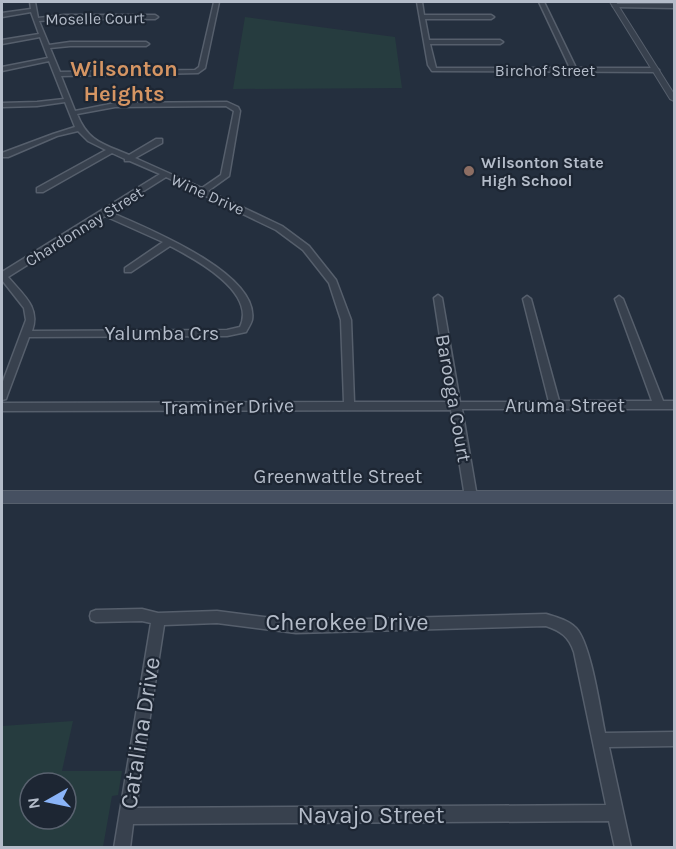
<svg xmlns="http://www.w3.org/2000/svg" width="676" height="849" font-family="Karla,sans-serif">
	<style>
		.green { fill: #263c3f; fill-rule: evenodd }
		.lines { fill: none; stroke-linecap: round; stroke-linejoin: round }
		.minor-casing { stroke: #565f6c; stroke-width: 3 }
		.tertiary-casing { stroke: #565f6c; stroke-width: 2 }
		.secondary-casing { stroke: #565f6c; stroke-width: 2 }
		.minor { fill: #38414e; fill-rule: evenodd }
		.tertiary { fill: #38414e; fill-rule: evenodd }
		.secondary { fill: #465061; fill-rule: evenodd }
		.education-dot { fill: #8d6e63; stroke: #1d2633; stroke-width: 2 }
		.labels { text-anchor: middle; stroke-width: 4.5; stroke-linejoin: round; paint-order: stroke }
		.far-street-label { font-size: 16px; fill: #b4bcc9; stroke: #1d2633 }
		.far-poi-label { font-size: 16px; font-weight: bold; fill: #b4bcc9; stroke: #1d2633; text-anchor: start }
		.street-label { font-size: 20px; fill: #b4bcc9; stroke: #1d2633 }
		.far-district-label { font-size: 22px; font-weight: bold; fill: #d59563; stroke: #1d2633 }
		.near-street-label { font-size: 24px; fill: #b4bcc9; stroke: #1d2633 }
	</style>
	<rect width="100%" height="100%" fill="#242f3e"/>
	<path class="green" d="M 245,17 L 395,37 L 402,88 L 233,89 Z
		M 73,721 L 62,771 L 122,771 L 118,795 L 112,796 L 103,847 L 2,847 L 2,726 ZM 30,783 L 66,783 L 66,819 L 30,819 Z"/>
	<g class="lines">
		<g class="minor-casing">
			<path id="minor" d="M 30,2 L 35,2 L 38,18 L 64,15 L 155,15 L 158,17 L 155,19 L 64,19 L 39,21 L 49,45 L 70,42 L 146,42 L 149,44 L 146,46 L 70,46 L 50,48 L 60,72 L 195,70 L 199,67 L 214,2 L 219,2 L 205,68 L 198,73 L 61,76 L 75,111 L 115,103 L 227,102 L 238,107 L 240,111 L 229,176 L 208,191 L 282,226 L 309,246 L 336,280 L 351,320 L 354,402 L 450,402 L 434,298 L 438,295 L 442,298 L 460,402 L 549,402 L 523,299 L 527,296 L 531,299 L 559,401 L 652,401 L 615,299 L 619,296 L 623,299 L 663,401 L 674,401 L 674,409 L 462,409 L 477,497 L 475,500 L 471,502 L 467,500 L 465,497 L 451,410 L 2,411 L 2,403 L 344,402 L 341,320 L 329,283 L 303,250 L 276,230 L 166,177 L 110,212 C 144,227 260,273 252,320 C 251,324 248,328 246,332 L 227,336 L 29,337 L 7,396 L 6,399 L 2,400 L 2,384 L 26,320 L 24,308 L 2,280 L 2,272 L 160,174 L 130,161 L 125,161 L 125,159 L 112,153 L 43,192 L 37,192 L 37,188 L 106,150 L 88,141 L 78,131 L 57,136 L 8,157 L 2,157 L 2,153 L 53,134 L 75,127 L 65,102 L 37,106 L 2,107 L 2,103 L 37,102 L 64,99 L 49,61 L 2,71 L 2,67 L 48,58 L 40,37 L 2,44 L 2,40 L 39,34 L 31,12 L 2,17 L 2,13 L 31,9 ZM 226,106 L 234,111 L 221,175 L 202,188 L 135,158 L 162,143 L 162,139 L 156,139 L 129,155 C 104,144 88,142 77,114 L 115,107 ZM 105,216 L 163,242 L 125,268 L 125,272 L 131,272 L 170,246 C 195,259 257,292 240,327 L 227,330 L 32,331 C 41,307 22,294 8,277 Z
				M 417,2 L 422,2 L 424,15 L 491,15 L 494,17 L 491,19 L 425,19 L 429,40 L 500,40 L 503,42 L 500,44 L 430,44 L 436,68 L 570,68 L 539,2 L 544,2 L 576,68 L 656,68 L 659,70 L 656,72 L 432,71 L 428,65 Z
				M 616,4 L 674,4 L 674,8 L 614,7 L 613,6 Z
				M 142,609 L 158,613 L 217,611 L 296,621 L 546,614 C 556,617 568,620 576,628 C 591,644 600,709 605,733 L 674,732 L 674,746 L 609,747 L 631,848 L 615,848 L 609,821 L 133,824 L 130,848 L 114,848 L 151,623 L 142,621 L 96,622 L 91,620 L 90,616 L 91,612 L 96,610 ZM 217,623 L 296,633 L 546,626 C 561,631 569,637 574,652 L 606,805 L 136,808 L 164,625 Z"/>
		</g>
		<g class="tertiary-casing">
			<path id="tertiary" d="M 610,2 L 616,2 L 674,94 L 674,101 L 670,99 Z"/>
		</g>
		<g class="secondary-casing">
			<path id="secondary" d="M 2,491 L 674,491 L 674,503 L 2,503 Z"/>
		</g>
		<use href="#minor" class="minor"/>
		<use href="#tertiary" class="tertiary"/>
		<use href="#secondary" class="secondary"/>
	</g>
	<circle class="education-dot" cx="469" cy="171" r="6"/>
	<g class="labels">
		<g class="far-street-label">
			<text transform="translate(95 18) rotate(-1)" y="6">Moselle Court</text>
			<text x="545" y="76">Birchof Street</text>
			<text transform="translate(208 194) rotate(24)" y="6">Wine Drive</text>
			<text transform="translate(84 226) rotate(-32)" y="6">Chardonnay Street</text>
		</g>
		<g class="far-poi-label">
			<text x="481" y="168">Wilsonton State<tspan x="481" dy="18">High School</tspan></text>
		</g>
		<g class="street-label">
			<text x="162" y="340">Yalumba Crs</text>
			<text transform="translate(454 398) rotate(80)" y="7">Barooga Court</text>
			<text x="565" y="412">Aruma Street</text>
			<text transform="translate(228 406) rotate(-1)" y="7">Traminer Drive</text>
			<text x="338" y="483">Greenwattle Street</text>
		</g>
		<g class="far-district-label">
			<text x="124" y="76">Wilsonton<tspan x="124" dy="25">Heights</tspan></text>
		</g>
		<g class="near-street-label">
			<text x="347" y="630">Cherokee Drive</text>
			<text transform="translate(140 733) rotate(-81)" y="8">Catalina Drive</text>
			<text x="371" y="823">Navajo Street</text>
		</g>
	</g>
	<rect width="676" height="849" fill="none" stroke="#b4bcc9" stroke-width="6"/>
	<g transform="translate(48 801) rotate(261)"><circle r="28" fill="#1d2633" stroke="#59626f" stroke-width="1.5"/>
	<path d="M0-4.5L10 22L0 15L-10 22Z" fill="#8ab4f8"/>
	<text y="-9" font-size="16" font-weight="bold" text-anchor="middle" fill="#b4bcc9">N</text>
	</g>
</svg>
